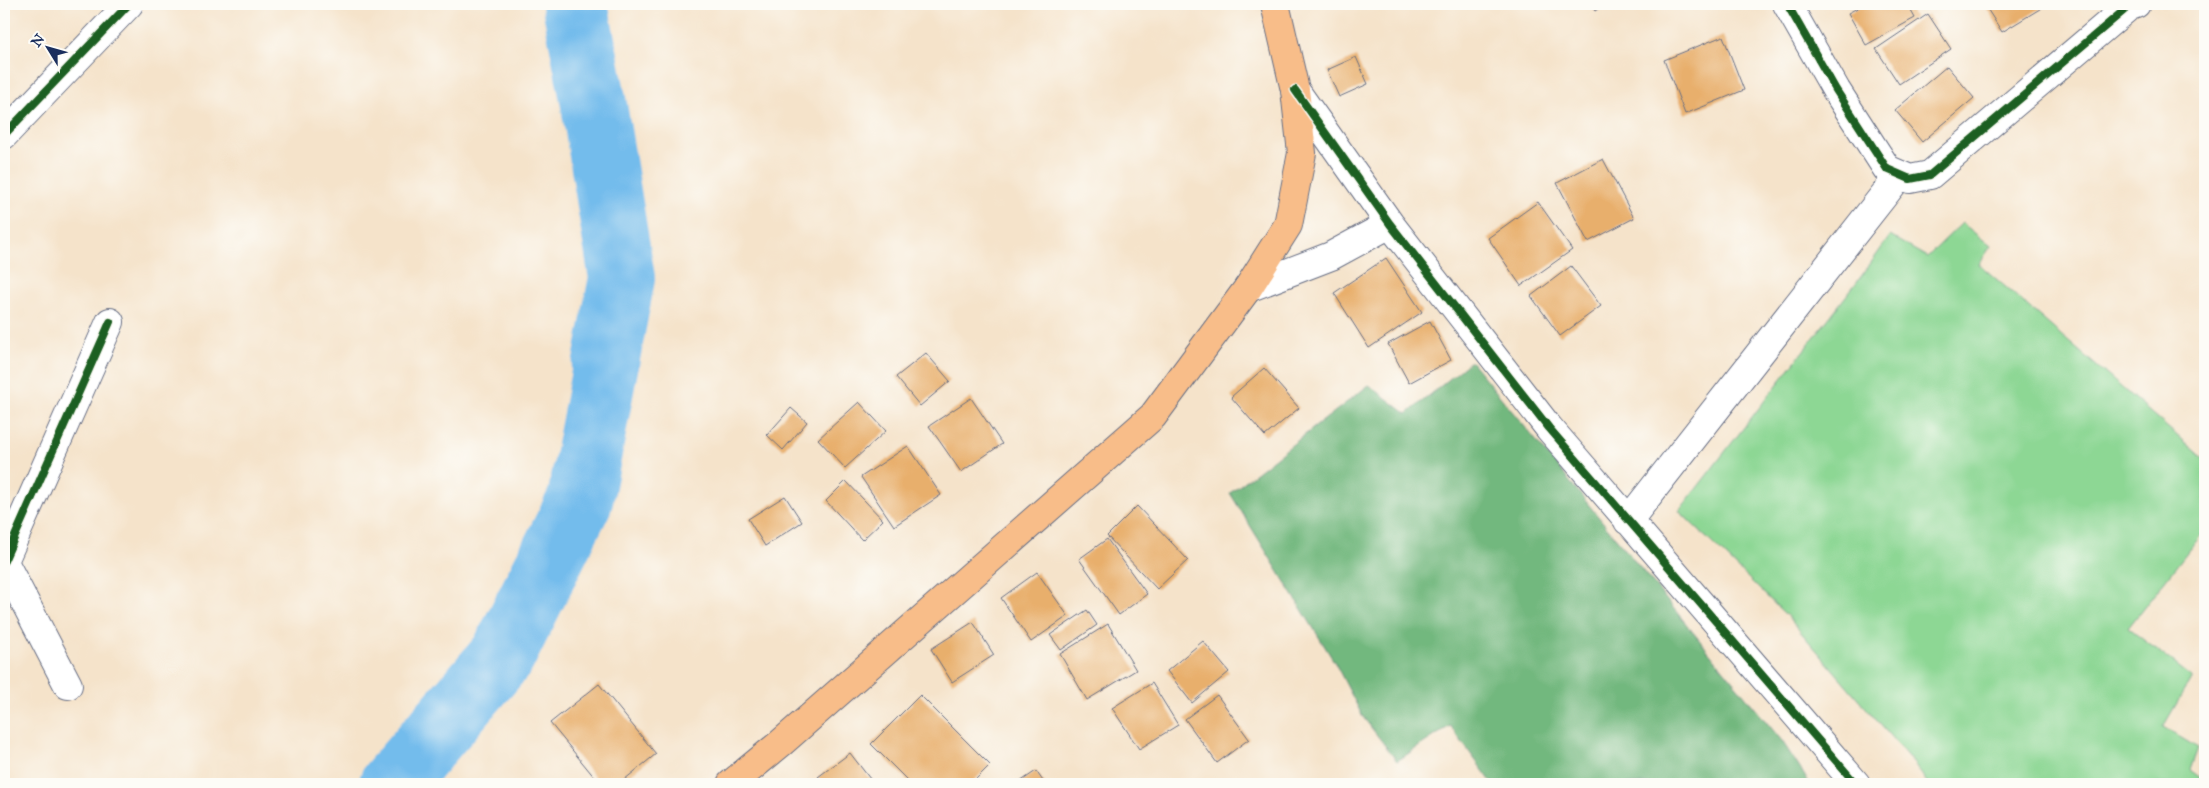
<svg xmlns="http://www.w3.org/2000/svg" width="2209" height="788" font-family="'IM FELL Great Primer',serif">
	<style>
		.green { fill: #8dd794; stroke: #548379 }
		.forest { fill: #72b87e; stroke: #46746e }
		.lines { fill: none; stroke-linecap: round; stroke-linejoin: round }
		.river { stroke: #73bcec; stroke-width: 66 }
		.building { fill: #e8af6c }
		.minor-casing { stroke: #676e84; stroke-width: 30 }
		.major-casing { stroke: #676e84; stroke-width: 30 }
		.minor { stroke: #fff; stroke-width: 28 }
		.major { stroke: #f8bd89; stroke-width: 28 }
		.cycleway-casing { stroke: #fdfcf7; stroke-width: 11 }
		.cycleway { stroke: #1b5e20; stroke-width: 8 }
	</style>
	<rect width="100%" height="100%" fill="#fdfcf7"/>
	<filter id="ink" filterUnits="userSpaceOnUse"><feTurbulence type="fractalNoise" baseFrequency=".02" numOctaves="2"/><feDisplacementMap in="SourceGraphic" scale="10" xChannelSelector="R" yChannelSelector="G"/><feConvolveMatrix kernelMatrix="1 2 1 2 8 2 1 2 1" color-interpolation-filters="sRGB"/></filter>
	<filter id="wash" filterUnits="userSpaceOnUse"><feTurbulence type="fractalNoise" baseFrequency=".0096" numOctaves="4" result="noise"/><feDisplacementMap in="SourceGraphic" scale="20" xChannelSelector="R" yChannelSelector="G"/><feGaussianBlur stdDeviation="1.12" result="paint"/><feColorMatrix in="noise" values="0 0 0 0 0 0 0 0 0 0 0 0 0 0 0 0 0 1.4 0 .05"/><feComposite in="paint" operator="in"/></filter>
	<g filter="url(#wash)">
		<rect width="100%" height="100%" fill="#f5e3ca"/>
		<path class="green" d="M 1962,223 L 1991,246 L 1979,264 L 2205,460 L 2205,529 L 2128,628 L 2192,677 L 2163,727 L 2198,748 L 2190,770 L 2205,781 L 2205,784 L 1928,784 L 1916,766 L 1787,616 L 1679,511 L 1863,274 L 1890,236 L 1927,257 Z"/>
		<path class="forest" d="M 1471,361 L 1782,741 L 1810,784 L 1493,784 L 1450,726 L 1397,761 L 1363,717 L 1335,663 L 1230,493 L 1369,385 L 1407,414 Z"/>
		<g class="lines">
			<path class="river" d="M 392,784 L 503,655 L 580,500 L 622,278 L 593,99 L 575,4"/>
		</g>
		<g id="blocks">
			<path class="building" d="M 1590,4 L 1605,4 L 1595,11 Z
				M 1865,4 L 1907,4 L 1915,18 L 1866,45 L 1848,13 Z
				M 1984,4 L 2048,4 L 2002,32 Z
				M 1928,14 L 1951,49 L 1899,84 L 1876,49 Z
				M 1723,36 L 1744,90 L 1685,114 L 1664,60 Z
				M 1356,57 L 1368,84 L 1339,97 L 1327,70 Z
				M 1947,66 L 1974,98 L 1922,142 L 1895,110 Z
				M 1603,159 L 1634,218 L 1588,242 L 1557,183 Z
				M 1538,202 L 1572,250 L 1521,286 L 1488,238 Z
				M 1386,258 L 1422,312 L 1369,348 L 1334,293 Z
				M 1571,266 L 1601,306 L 1560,336 L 1531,296 Z
				M 1430,321 L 1451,360 L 1409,383 L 1388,344 Z
				M 926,353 L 950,381 L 920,406 L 896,377 Z
				M 1264,368 L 1299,408 L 1265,436 L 1231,397 Z
				M 971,398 L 1002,444 L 961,472 L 929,426 Z
				M 859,402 L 886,431 L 845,468 L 818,439 Z
				M 791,408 L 807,422 L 783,450 L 767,435 Z
				M 908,446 L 941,495 L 894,526 L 861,477 Z
				M 846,481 L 883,520 L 862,540 L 826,501 Z
				M 785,496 L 802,522 L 765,546 L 748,519 Z
				M 1137,506 L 1188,560 L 1157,589 L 1107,536 Z
				M 1107,539 L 1147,594 L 1119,615 L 1079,559 Z
				M 1037,572 L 1068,616 L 1031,642 L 1001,598 Z
				M 1087,610 L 1097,625 L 1061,650 L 1050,635 Z
				M 973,622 L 994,655 L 952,682 L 931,649 Z
				M 1108,624 L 1136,670 L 1087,700 L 1060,654 Z
				M 1203,641 L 1229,672 L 1192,703 L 1167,671 Z
				M 1152,683 L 1178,725 L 1139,749 L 1112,708 Z
				M 599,684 L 656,754 L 619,784 L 600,784 L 550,723 Z
				M 920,695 L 990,765 L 971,784 L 911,784 L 871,744 Z
				M 1217,695 L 1249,739 L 1217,763 L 1185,719 Z
				M 850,753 L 874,784 L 823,784 L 818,777 Z
				M 1036,771 L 1045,784 L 1017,784 Z"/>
		</g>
	</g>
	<g filter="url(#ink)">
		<use href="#blocks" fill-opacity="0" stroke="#676e84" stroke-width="1"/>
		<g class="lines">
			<g class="minor-casing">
				<path id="minor" d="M 1787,4 L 1836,90 L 1887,169 L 1910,179 L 1930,175 L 2128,7 L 2136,4
					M 1295,90 L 1390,224 L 1549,428 L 1856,784
					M 4,135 L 129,4
					M 1248,288 L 1331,256 L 1390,224
					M 1628,521 L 1899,176
					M 4,561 L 110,322
					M 4,562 L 68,685"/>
			</g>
			<g class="major-casing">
				<path id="major" d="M 731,784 L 781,743 L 1153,416 L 1248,288 L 1288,225 L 1302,153 L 1295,90 L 1275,4"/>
			</g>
			<use href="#minor" class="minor"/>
			<use href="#major" class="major"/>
			<g class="cycleway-casing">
				<path id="cycleway" d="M 1787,4 L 1836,90 L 1887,169 L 1910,179 L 1930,175 L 2128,7 L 2136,4
					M 1295,90 L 1390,224 L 1549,428 L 1856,784
					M 4,135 L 129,4
					M 4,561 L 110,322"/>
			</g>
			<use href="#cycleway" class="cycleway"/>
		</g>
	</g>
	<rect width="2209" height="788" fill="none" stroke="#fdfcf7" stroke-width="20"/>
	<g transform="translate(48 48) rotate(307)" stroke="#fdfcf7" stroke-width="4" paint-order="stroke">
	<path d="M0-4L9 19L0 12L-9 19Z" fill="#1b2f5e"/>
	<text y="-8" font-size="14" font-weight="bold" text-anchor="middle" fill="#1b2f5e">N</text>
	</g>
</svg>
